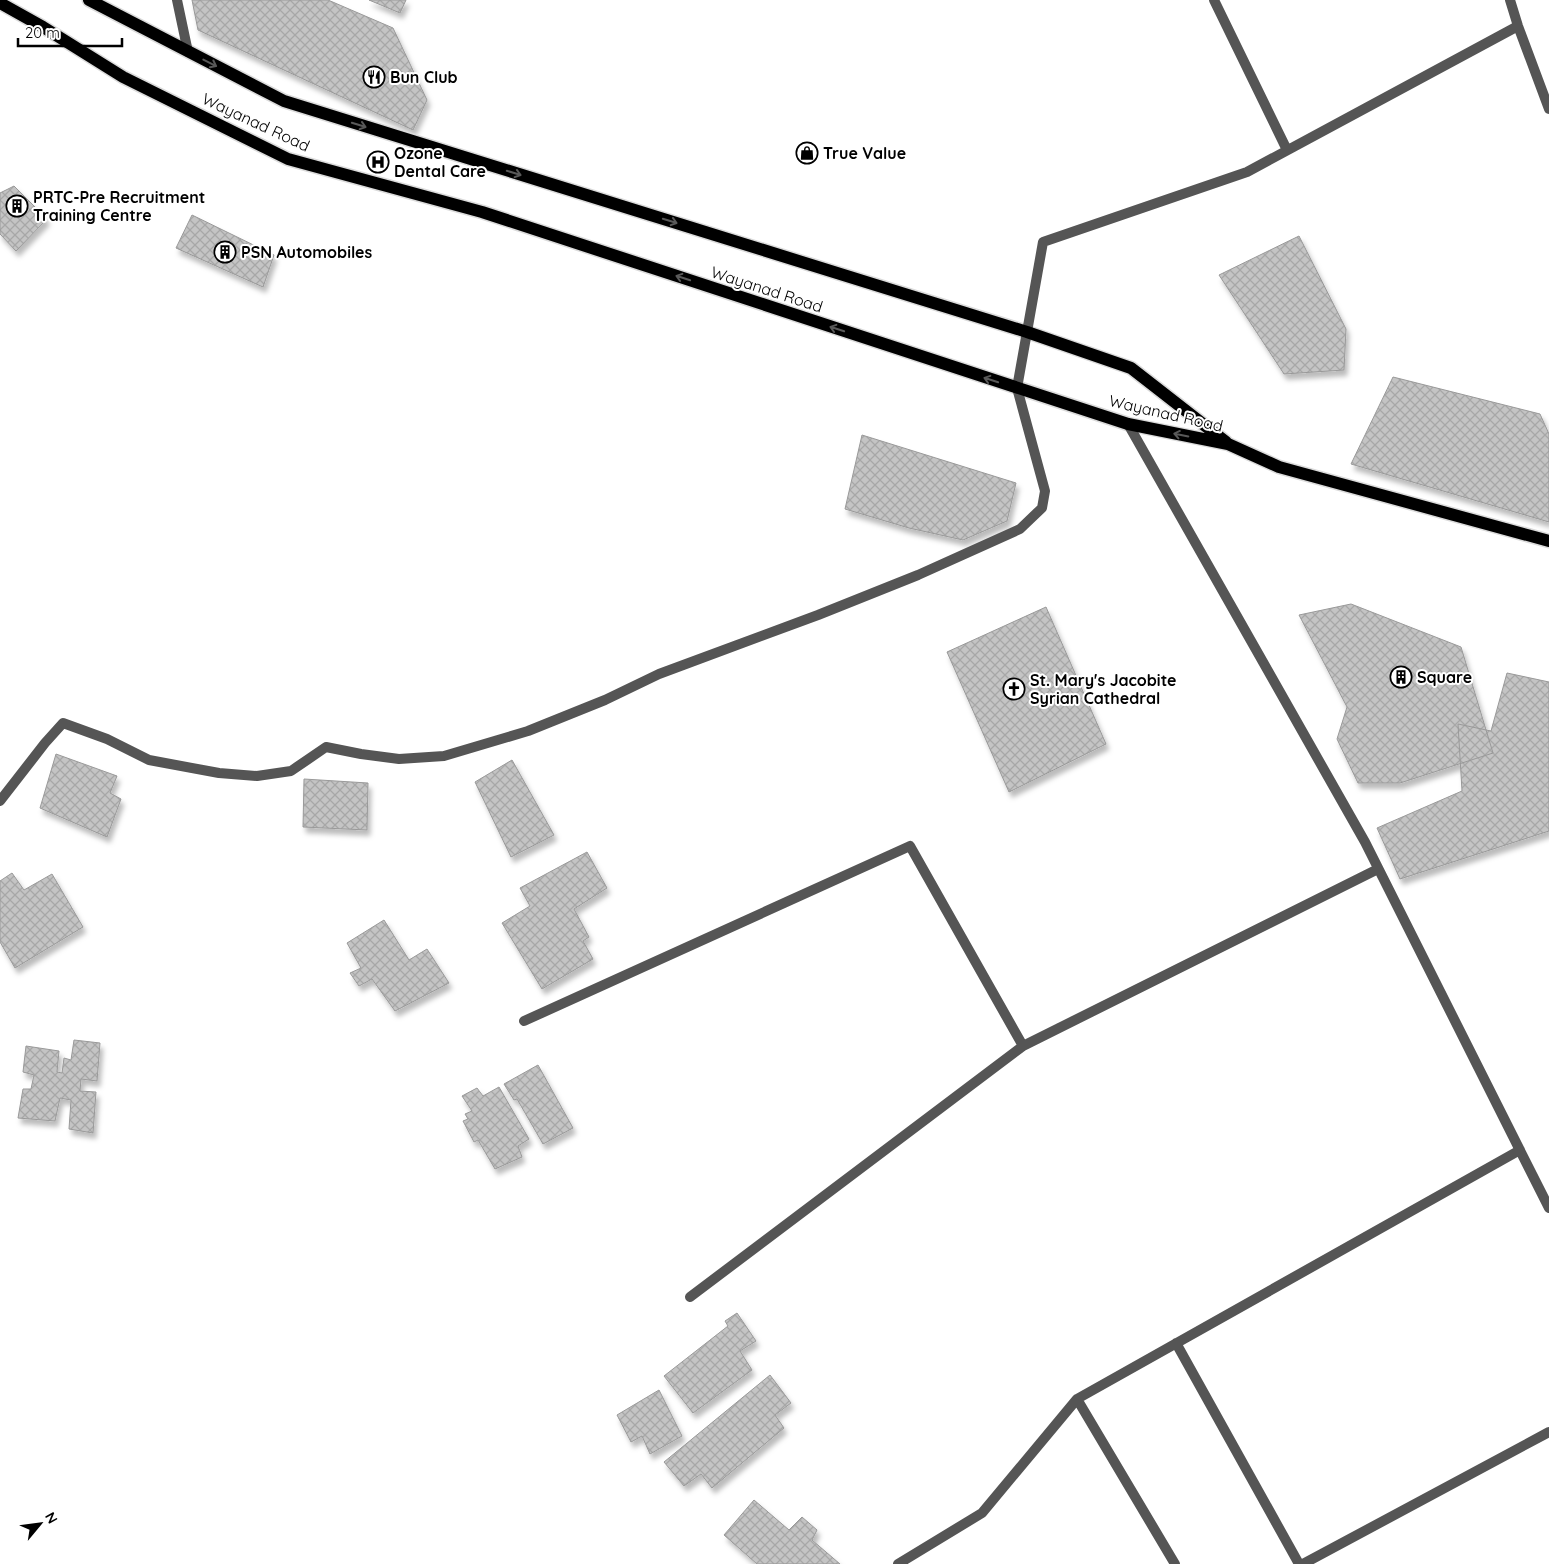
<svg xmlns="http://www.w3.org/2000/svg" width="1549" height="1564" font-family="Quicksand,sans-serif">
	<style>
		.building { fill: url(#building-cross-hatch); stroke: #999; filter: url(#shadow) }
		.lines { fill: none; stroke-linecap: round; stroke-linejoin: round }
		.primary-casing { stroke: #dbdbdb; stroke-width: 15 }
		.lane { stroke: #555; stroke-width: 10 }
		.street { stroke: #555; stroke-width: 10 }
		.primary { stroke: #000; stroke-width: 12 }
		.oneway { stroke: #595959 }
		.labels { text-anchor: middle; stroke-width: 4; stroke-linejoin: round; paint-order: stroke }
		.poi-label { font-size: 16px; font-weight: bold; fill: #000; stroke: #fff; text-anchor: start }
		.street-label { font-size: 16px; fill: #000; stroke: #fff }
	</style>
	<defs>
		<pattern id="building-cross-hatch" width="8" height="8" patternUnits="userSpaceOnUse" patternTransform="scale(1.25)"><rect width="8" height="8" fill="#c4c4c4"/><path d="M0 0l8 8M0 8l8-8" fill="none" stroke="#a7a7a7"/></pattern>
		<filter id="shadow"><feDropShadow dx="3" dy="5.5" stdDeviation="2.5" flood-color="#0004"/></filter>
	</defs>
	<rect width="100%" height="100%" fill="#fff"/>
	<path class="building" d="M 192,0 L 328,0 L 393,28 L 427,100 L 413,130 L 198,30 Z
		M 369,0 L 406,0 L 400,13 Z
		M 14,186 L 47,219 L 16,251 L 0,234 L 0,193 Z
		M 192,215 L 274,255 L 263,287 L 176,248 Z
		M 1299,236 L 1346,329 L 1344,370 L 1284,374 L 1219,275 Z
		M 1393,377 L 1540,414 L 1549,434 L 1549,522 L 1351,464 Z
		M 862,435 L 1016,483 L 1007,521 L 963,540 L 909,528 L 845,509 Z
		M 1351,604 L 1461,647 L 1493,753 L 1400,783 L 1358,783 L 1337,739 L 1347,707 L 1299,615 Z
		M 1046,607 L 1106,744 L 1009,792 L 947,652 Z
		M 1507,673 L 1549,682 L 1549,831 L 1400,879 L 1377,828 L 1462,791 L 1458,724 L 1491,731 Z
		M 56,754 L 117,776 L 110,793 L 121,799 L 107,837 L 40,808 Z
		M 512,760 L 554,835 L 511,857 L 475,782 Z
		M 304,779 L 368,783 L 367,830 L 303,827 Z
		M 587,852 L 607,888 L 574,909 L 589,937 L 583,941 L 593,959 L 542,989 L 502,923 L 530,906 L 520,888 Z
		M 12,873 L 24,890 L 52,874 L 83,927 L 15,968 L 0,942 L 0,881 Z
		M 384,920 L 409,960 L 427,949 L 449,983 L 395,1011 L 372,979 L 359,986 L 350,973 L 361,968 L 347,943 Z
		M 74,1040 L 100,1043 L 97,1081 L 81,1079 L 80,1091 L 96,1092 L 93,1133 L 69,1129 L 71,1100 L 60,1098 L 55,1121 L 18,1118 L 23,1089 L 31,1089 L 34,1075 L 23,1072 L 26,1046 L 59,1051 L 57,1072 L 62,1073 L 64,1058 L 71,1060 Z
		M 538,1065 L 573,1128 L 543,1144 L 517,1099 L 514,1100 L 504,1084 Z
		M 499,1087 L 529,1139 L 518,1146 L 522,1157 L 495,1169 L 478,1140 L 474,1142 L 463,1121 L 468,1119 L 465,1114 L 472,1111 L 462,1096 L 477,1088 L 483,1096 Z
		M 737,1313 L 756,1341 L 740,1351 L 752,1370 L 693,1413 L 664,1376 L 728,1326 L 725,1321 Z
		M 770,1375 L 791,1403 L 775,1415 L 784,1428 L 712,1488 L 701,1474 L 684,1486 L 664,1462 Z
		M 659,1390 L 682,1436 L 650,1454 L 642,1436 L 631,1442 L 617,1415 Z
		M 754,1500 L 789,1530 L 802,1517 L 817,1530 L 812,1540 L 840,1564 L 757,1564 L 724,1535 Z"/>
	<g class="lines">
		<g class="primary-casing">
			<path id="primary" d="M 89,0 L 284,101 L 1027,332 L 1131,368 L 1226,442
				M 0,3 L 43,27 L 123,77 L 288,159 L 482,212 L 1128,424 L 1228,444 L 1279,467 L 1549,541"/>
		</g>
		<path class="lane" d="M 177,0 L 188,52"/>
		<path class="street" d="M 1214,0 L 1287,150
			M 1510,0 L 1518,26 L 1549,109
			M 1128,424 L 1365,842 L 1549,1208
			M 0,801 L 45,743 L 63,723 L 107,739 L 149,760 L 219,773 L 257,776 L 291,771 L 326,747 L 361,754 L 399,759 L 444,756 L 528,731 L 605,700 L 659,674 L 818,615 L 918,575 L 1020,529 L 1042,508 L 1045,491 L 1017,388 L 1043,242 L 1247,172 L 1518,26
			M 524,1021 L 910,846 L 1023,1046 L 1378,869
			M 690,1297 L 1023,1046
			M 1176,1343 L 1299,1564
			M 898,1564 L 982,1513 L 1077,1399
			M 1175,1564 L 1077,1399 L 1520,1150
			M 1303,1564 L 1549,1432"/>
		<use href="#primary" class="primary"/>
	</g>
	<defs><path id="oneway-shaft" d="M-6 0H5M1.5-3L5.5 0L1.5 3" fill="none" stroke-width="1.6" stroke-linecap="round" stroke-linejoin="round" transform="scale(1.25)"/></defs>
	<g class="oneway">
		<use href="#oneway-shaft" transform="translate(210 63) rotate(27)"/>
		<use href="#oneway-shaft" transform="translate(359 125) rotate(17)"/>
		<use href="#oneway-shaft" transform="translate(514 173) rotate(17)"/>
		<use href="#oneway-shaft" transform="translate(670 221) rotate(17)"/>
		<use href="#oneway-shaft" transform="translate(683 278) rotate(-162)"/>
		<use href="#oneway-shaft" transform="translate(837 329) rotate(-162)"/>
		<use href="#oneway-shaft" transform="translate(991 380) rotate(-162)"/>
		<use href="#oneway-shaft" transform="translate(1181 435) rotate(-169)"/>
	</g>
	<defs>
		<g id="restaurant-ring" transform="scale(1.125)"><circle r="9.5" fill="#fff" stroke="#000" stroke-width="1.5"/><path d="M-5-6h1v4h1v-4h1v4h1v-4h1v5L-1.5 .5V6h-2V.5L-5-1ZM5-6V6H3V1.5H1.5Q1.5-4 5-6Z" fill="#000"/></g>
		<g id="shop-ring" transform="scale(1.125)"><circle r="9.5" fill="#fff" stroke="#000" stroke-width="1.5"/><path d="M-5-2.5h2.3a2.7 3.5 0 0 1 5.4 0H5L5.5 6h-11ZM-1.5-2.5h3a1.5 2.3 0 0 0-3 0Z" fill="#000"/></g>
		<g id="hospital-ring" transform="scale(1.125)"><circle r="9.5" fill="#fff" stroke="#000" stroke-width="1.5"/><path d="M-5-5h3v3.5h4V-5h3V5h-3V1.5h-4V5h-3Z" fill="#000"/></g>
		<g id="building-ring" transform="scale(1.125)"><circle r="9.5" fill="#fff" stroke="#000" stroke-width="1.5"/><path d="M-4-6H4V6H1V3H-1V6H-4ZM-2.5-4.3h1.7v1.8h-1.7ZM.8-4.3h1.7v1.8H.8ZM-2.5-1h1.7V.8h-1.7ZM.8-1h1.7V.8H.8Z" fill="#000"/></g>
		<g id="church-ring" transform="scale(1.125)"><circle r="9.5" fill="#fff" stroke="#000" stroke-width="1.5"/><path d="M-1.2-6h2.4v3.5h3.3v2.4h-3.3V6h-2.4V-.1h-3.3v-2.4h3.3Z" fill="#000"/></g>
	</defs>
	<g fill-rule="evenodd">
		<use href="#restaurant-ring" x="374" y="77"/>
		<use href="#shop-ring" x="807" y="153"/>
		<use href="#hospital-ring" x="378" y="162"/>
		<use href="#building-ring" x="17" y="206"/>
		<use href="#building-ring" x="225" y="252"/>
		<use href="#building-ring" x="1401" y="677"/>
		<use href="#church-ring" x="1014" y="689"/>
	</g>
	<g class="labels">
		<g class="poi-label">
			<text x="390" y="83">Bun Club</text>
			<text x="394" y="159">Ozone<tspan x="394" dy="18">Dental Care</tspan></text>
			<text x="823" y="159">True Value</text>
			<text x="33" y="203">PRTC-Pre Recruitment<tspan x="33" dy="18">Training Centre</tspan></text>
			<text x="241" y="258">PSN Automobiles</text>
			<text x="1417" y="683">Square</text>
			<text x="1030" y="686">St. Mary's Jacobite<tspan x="1030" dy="18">Syrian Cathedral</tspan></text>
		</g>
		<g class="street-label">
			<text transform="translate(256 122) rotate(25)" y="6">Wayanad Road</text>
			<text transform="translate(767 289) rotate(18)" y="6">Wayanad Road</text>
			<text transform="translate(1166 413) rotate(13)" y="6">Wayanad Road</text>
		</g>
	</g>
	<g transform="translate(40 1524) rotate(61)" stroke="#ffffff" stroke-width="4" paint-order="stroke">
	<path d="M0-4L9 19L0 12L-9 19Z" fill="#000000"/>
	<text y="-8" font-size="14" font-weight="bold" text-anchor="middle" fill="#000000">N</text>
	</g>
	<path d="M18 38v8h104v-8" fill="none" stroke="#000000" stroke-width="2.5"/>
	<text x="25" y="38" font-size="15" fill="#000000" stroke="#ffffff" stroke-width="4" paint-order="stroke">20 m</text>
</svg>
